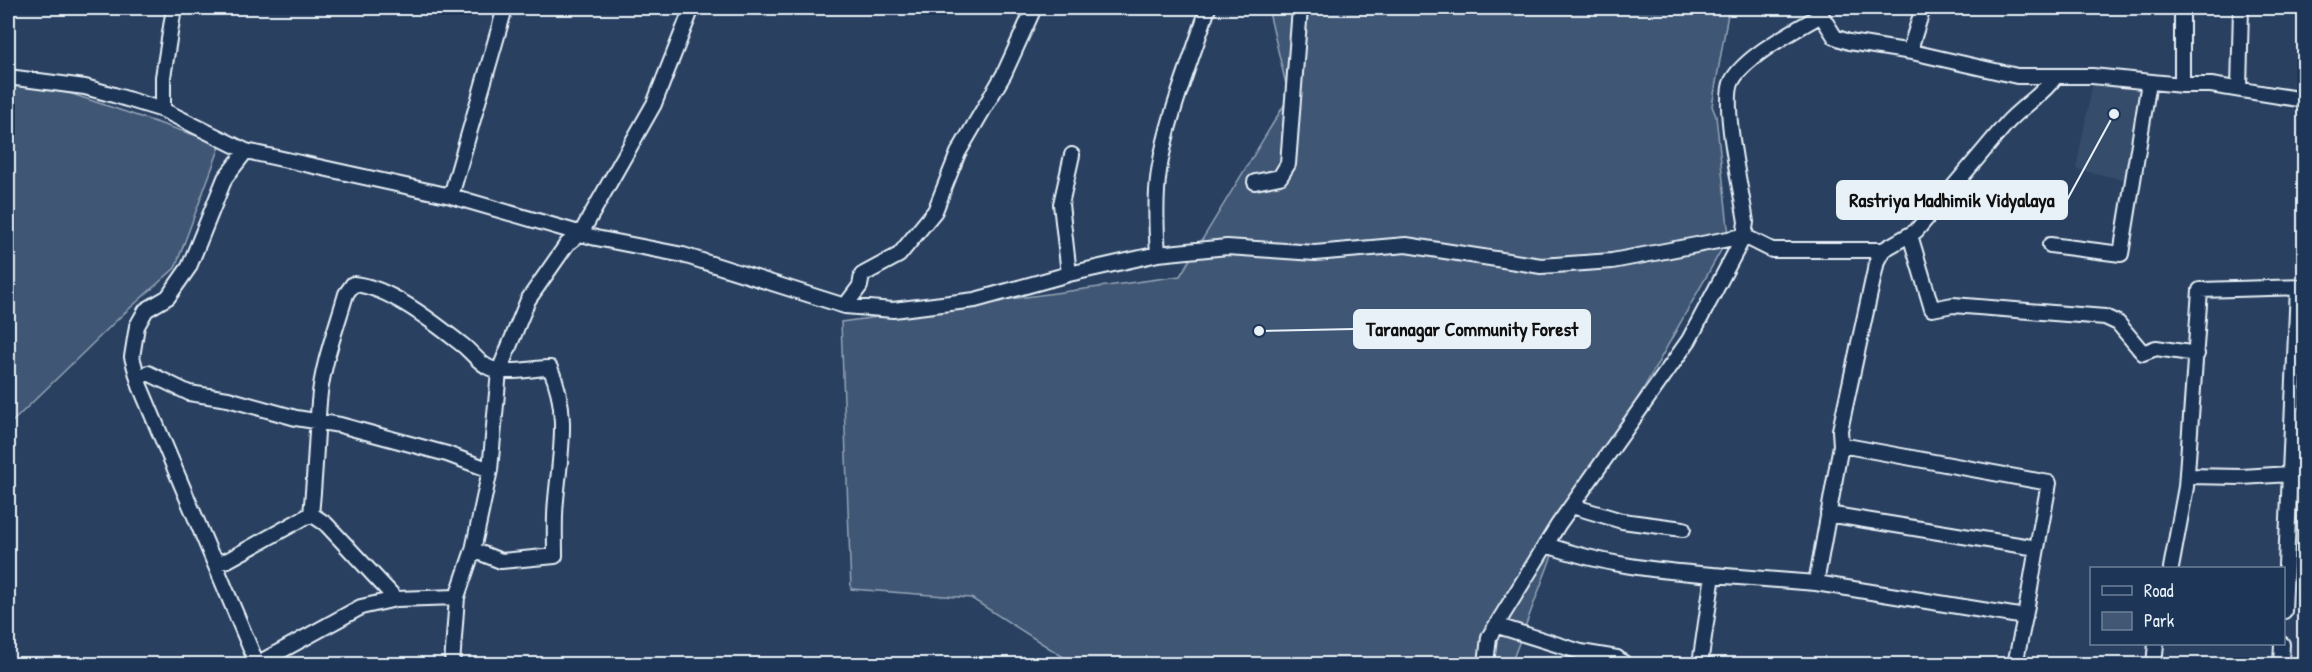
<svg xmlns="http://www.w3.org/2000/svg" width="2312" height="672" font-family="'Patrick Hand',sans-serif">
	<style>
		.built { fill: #364d6b }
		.green { fill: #415774; stroke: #94a4b6; stroke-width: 1.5 }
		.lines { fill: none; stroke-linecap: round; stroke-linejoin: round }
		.minor-casing { stroke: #e8f1f8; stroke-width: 18 }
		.minor { stroke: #1d3557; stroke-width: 14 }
		.leader { fill: none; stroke: #e8f1f8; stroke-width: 2 }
		.callout-dot { fill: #e8f1f8; stroke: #1d3557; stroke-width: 2 }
		.callout { fill: #e8f1f8; stroke: #e8f1f8; stroke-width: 2 }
		.callout-label { font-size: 20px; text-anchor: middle; font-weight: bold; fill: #111 }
	</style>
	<rect width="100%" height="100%" fill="#294061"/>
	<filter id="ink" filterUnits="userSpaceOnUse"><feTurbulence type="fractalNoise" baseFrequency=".0167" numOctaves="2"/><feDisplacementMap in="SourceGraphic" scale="12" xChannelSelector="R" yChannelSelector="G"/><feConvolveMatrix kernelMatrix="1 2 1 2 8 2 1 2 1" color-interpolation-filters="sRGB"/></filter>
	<g filter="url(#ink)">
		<path class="built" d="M 2093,82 L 2143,86 L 2139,141 L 2125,180 L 2076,169 Z"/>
		<path class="green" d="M 1268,8 L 1729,8 L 1712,106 L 1716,116 L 1729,236 L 1556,545 L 1511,664 L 1068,664 L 1068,660 L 971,598 L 851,589 L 841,322 L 1180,276 L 1289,97 Z
			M 8,82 L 72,94 L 221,144 L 175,268 L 120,317 L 8,426 Z"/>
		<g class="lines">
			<g class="minor-casing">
				<path id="minor" d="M 2182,8 L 2182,85
					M 1821,15 L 1835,37 L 1849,42 L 1912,52 L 2017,76 L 2092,76 L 2182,85 L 2211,85 L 2304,100
					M 1912,52 L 1912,43 L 1923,8
					M 8,77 L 85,87 L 114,95 L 163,110 L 246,151 L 451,196 L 596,238 L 683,255 L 845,306 L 893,310 L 975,300 L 1069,274 L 1158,254 L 1227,247 L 1315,253 L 1406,245 L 1541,266 L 1612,261 L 1744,236 L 1772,250 L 1883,250
					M 2239,89 L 2241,8
					M 163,110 L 163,77 L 174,8
					M 246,151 L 225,178 L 189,267 L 168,297 L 146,310 L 137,326 L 132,357 L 140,386 L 257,664 L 361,607 L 396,599 L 457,597
					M 1255,182 L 1280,177 L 1288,164 L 1300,8
					M 451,196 L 505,8
					M 1910,235 L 1932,309 L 1953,305 L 2105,317 L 2118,323 L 2143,353 L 2156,348 L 2197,354
					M 2050,245 L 2121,254 L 2149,82
					M 1158,254 C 1156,226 1155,198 1159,171 C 1168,114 1191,62 1208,8
					M 1069,274 L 1061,204 L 1072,155
					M 845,306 L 860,286 L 862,275 L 899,255 L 935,211 L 958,153 L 1004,74 L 1034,8
					M 138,378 L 148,373 L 189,393 L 228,399 L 296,418 L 340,425 L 447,454 L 490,470
					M 1841,445 L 2049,483 L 2037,548
					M 2187,476 L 2242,477 L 2290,474
					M 1572,506 L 1622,521 L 1683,529
					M 1546,545 C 1606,565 1650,570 1713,575
					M 214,557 L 217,563 L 228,560 L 311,514
					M 2171,568 L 2186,487 L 2200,290 L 2304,287
					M 1816,583 L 2025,617 L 2037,548 L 1828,514
					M 396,599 L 326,524 L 311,514 C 315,477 316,440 319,402 C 322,365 336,329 346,294 L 353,284 C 389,286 437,325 465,347 C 473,354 481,365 490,368 C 506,375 533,368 550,368 C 570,410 560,455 556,500 C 554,518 555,537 555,556 L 501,561 L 473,550
					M 2284,611 L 2298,288
					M 1498,626 L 1581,652 L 1617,658 L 1625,664
					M 452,664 L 457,597 L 473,550 L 490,470 L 499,371 L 528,300 L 567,244 L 581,233 L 654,104 L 692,8
					M 1486,664 L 1489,637 L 1558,525 L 1689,340 L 1744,236 L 1746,222 C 1742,194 1721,103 1732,81 C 1745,56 1796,30 1821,15 L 1821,8
					M 1700,664 L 1713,575 L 1816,583 L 1841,445 L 1840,430 L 1877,261 L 1883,250 L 1916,231 L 2006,124 C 2022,106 2042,96 2056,76
					M 2015,664 L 2025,617
					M 2154,664 L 2156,644
					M 2281,664 L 2282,644"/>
			</g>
			<use href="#minor" class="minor"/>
		</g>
	</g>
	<path class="leader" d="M2114 114L2067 200M1259 331L1354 329"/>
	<g class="callout-dot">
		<circle cx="2114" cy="114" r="6"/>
		<circle cx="1259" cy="331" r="6"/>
	</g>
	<g class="callout">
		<rect x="1837" y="181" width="230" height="38" rx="6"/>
		<rect x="1354" y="310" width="236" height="38" rx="6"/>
	</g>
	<g class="callout-label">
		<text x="1952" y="207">Rastriya Madhimik Vidyalaya</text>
		<text x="1472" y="336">Taranagar Community Forest</text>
	</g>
	<rect width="2312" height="672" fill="none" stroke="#1d3557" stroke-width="30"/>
	<rect x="15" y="15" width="2282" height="642" fill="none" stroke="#e8f1f8" stroke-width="2" filter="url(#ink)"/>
	<rect x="2090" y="567" width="195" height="78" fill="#1d3557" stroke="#6e8097" stroke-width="1.5"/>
	<rect x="2102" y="586" width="30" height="9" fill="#1d3557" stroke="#6e8097" stroke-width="1.5"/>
	<text x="2144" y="597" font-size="18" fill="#e8f1f8">Road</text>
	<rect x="2102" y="612" width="30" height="18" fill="#415774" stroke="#6e8097" stroke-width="1.5"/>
	<text x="2144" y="627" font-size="18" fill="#e8f1f8">Park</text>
</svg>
